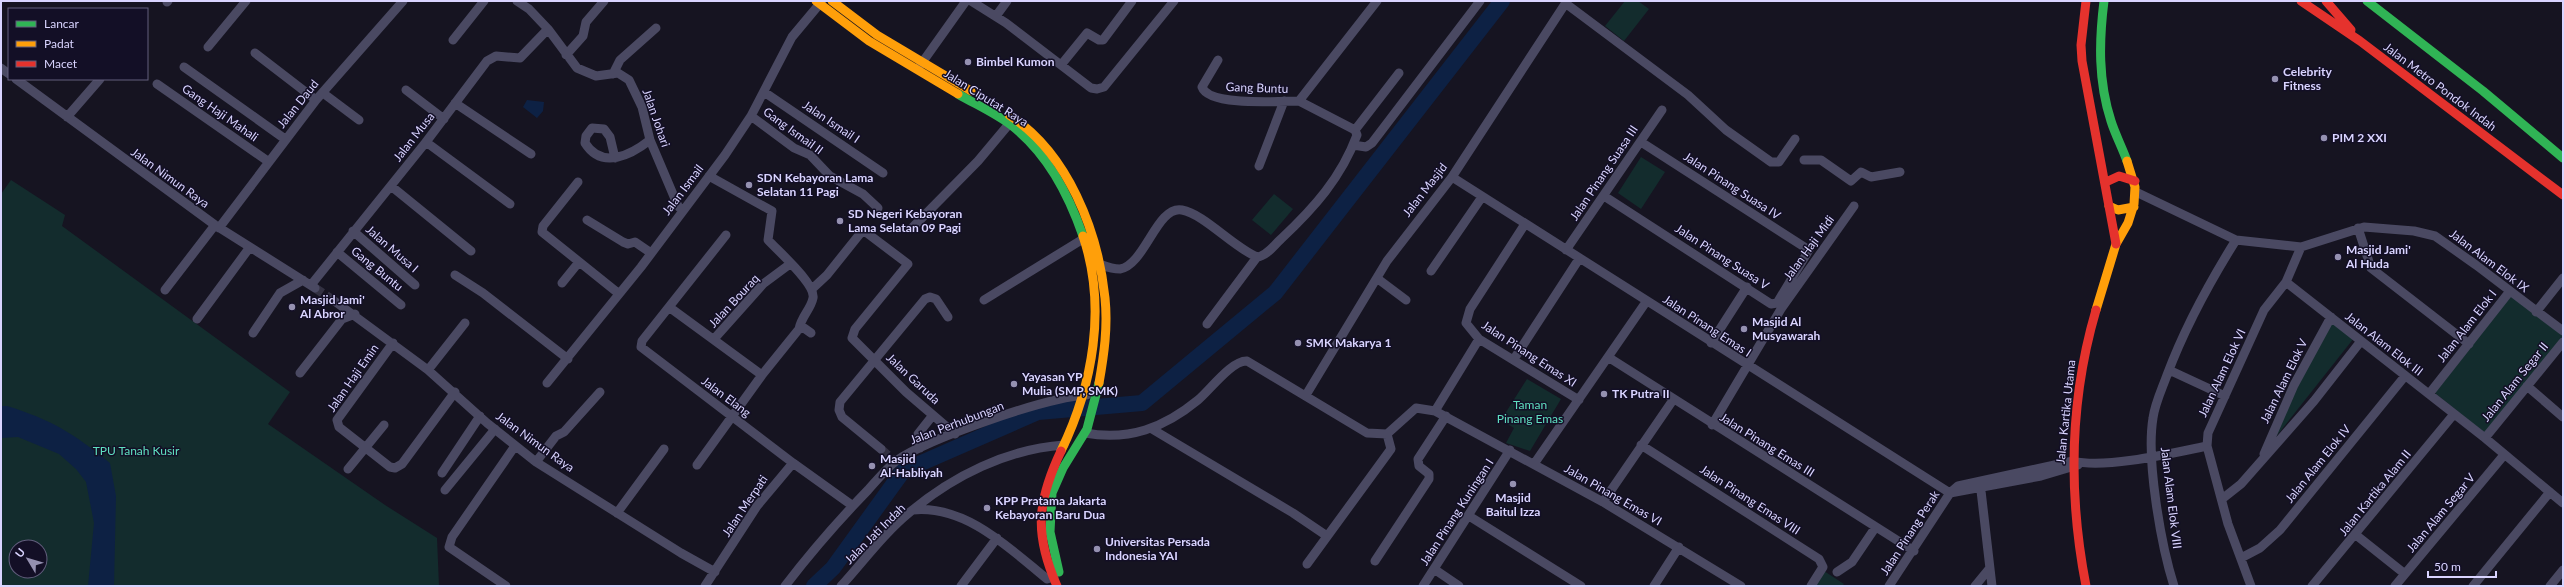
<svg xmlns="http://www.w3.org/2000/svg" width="2564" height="587" font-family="Lato,sans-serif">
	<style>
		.green { fill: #132c2d; fill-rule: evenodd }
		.water { fill: #0d2144 }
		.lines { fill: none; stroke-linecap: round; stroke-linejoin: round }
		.river { stroke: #0d2144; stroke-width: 16 }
		.street-tunnel { stroke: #333142; stroke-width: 9; stroke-dasharray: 9 4.5; stroke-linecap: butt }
		.street { stroke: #4a4962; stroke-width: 9 }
		.fast { stroke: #30b455; stroke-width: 9 }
		.slow { stroke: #ff9f0a; stroke-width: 9 }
		.jam { stroke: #e5322d; stroke-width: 9 }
		.poi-dot { fill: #9591b1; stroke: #130f26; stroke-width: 1.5 }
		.labels { text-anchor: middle; stroke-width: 3; stroke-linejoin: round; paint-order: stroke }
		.poi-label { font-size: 12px; font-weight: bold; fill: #d9d4ff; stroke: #130f26; text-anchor: start }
		.street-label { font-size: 12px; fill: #d9d4ff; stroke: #130f26 }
		.park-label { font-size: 12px; fill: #5fe0c0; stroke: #130f26 }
	</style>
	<rect width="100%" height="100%" fill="#161421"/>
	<path class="green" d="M 1625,1 L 1638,1 L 1649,9 L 1624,41 L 1605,26 Z
		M 1641,157 L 1665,172 L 1641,209 L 1618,193 Z
		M 11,180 L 65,215 L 62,226 L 290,392 L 268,424 L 385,505 L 437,538 L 439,586 L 1,586 L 1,194 ZM 16,547 L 40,547 L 40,571 L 16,571 Z
		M 1274,194 L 1293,209 L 1271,235 L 1252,220 Z
		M 2511,296 L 2563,336 L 2486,434 L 2435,393 Z
		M 2331,321 L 2354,338 L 2267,448 Z
		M 1527,379 L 1561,399 L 1530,451 L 1506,443 L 1514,428 L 1501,420 Z
		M 1824,571 L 1844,584 L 1842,586 L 1814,586 Z"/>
	<path class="water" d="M 527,100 L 544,102 L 543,111 L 537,118 L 523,107 Z
		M 1,406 L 7,406 C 52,420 73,433 110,463 L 116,496 L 114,586 L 88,586 L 94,523 L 86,482 L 76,469 L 59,454 L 18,437 L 1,438 Z"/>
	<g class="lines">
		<path class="river" d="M 814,586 L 833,568 L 903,471 L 1038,412 L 1142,403 L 1275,293 L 1502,1"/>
		<path class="street-tunnel" d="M 315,288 L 333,300
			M 881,449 L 893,460"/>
		<path class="street" d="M 517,1 L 529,9 L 548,29 L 577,68 L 596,76 L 618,73 L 629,80 L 642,107 L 650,140 L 678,206 L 682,210
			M 971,1 L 1006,23 L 1091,88 L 1097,89 L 1104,87 L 1174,1
			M 167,2 L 168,1
			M 1565,3 L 1688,95 L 1726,130 L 1771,162 L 1779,162 L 1795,139
			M 996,16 L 1007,1
			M 453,40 L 484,1
			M 208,47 L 246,1
			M 255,53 L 316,100
			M 566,55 L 583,36 L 586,22 L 604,1
			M 1218,60 L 1202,87 C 1209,107 1281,101 1299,101
			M 1061,65 L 1087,33 L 1099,40 L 1103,40 L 1132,1
			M 184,67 L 285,139
			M 919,67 L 966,1
			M 1,68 L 9,74
			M 613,74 L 620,60 L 656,28
			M 16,79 L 215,225 L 315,288
			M 157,84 L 269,162
			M 406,90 L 444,119
			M 764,92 L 883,173
			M 323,93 L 359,120
			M 455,103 L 531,154
			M 751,116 L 794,148 L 810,155 L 830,176 L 863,194 L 878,208
			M 67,117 L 100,79
			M 1355,130 L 1399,73
			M 426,142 L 510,204
			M 1353,145 L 1366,147 L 1372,143 L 1480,1
			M 615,158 L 610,137 L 604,129 L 592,128 L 586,136 L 585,143 C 602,170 631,155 650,140
			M 1804,160 L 1821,160 L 1851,181 L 1861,172 L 1871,177 L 1900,172
			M 1259,166 L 1284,101
			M 709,176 L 772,211 L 768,240 C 778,251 816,284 813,298 C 811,309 801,317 799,329
			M 1452,177 L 1950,493
			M 578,182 L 543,226 L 542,232 L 618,293
			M 391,186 L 471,251
			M 2136,192 L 2236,240 L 2301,247 L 2364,227 L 2414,231 L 2435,236 L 2476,265 L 2563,331
			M 1604,196 L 1771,304 L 1777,303 L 1809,250 L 1641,142
			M 587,220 L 623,242 L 628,244 L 635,242 L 651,253
			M 1525,224 L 1470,309 L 1466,323 L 1479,339 L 1579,400
			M 219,228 L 316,100 L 403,1
			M 912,228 L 978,161 L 1009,124
			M 2358,228 L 2371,268 L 2469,344
			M 353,231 L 415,285
			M 726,235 L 642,341 L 641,347 L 793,463 L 853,506
			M 1566,250 L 1662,110
			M 337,252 L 401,305
			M 1102,265 C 1107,267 1114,269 1120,269 C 1145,265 1157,205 1182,210 C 1204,214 1233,247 1257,257 C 1267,256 1274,245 1281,239 C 1314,208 1341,178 1357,135 L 1355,130 L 1299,101 L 1377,1
			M 1431,271 L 1482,197
			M 455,275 L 483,293 L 568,359
			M 1378,279 L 1406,300
			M 2286,282 L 2485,438 L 2563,503
			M 562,283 L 579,262
			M 311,285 L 426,142 L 487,61 L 496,56 L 520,58 L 548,29
			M 812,289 L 827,275 L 863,230 L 908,264 L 855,329 L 852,338 L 906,392 L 955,434
			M 165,290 L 215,225
			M 333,300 L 428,370 L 487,423 L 536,462 L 681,553 L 715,572
			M 984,300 L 1083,239
			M 669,307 L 762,375
			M 2536,312 L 2563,278
			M 197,319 L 250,247
			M 1207,324 L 1257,257
			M 253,333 L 280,293 L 303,280
			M 714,339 L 763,284 L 790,264
			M 393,343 L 337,420 L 339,427 L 390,467 L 395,468 L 402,464 L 455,392
			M 1711,343 L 1747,287
			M 1608,357 L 1914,551
			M 1514,359 L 1579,259
			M 428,370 L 465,323
			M 2169,370 L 2225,396
			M 300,373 L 342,319 L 355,314
			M 547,383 L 641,267 L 725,155 L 751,116 L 792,37 L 822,1
			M 2527,386 L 2563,417
			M 2429,394 L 2510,291
			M 1306,395 L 1387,261 L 1452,177 L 1567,1
			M 1435,411 L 1479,339
			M 1712,425 L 1781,309 L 1854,206
			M 1152,429 L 1293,513 L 1327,536
			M 1085,433 C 1129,441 1164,428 1198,400 C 1210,390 1232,360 1247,361 L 1367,433 L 1387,434 L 1416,408 L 1435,411 L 1603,502 L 1741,586
			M 2485,438 L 2563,342
			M 1641,445 L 1819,559 L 1823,567 L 1811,586
			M 920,448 L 918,434 L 933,415
			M 881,449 L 842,417 L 839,410 L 840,402 L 925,299 L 930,297 L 936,299 L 948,317
			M 2264,454 L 2294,385 L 2331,317
			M 536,462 L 556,436 L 564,432 L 600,392
			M 1534,464 L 1646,302
			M 697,465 L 762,375 L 799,329 L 804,328 L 811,333
			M 348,469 L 384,425
			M 442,473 L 480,416
			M 1980,482 L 1992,586
			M 445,490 L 495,429
			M 1950,493 L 2041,476 L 2078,465
			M 2222,499 L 2241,484 L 2314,401 L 2361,341
			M 1603,502 L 1673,400
			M 913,510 C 966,505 1009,548 1047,579 L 1054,577
			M 617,513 L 664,449
			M 1469,516 L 1581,586
			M 2356,535 L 2405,574
			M 2241,558 L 2260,548 L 2280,530 L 2405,376
			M 1375,561 L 1429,479 L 1429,474 L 1419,466 L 1418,459 L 1446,416
			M 1307,564 L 1391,449 L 1387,434
			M 1434,569 L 1459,586
			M 1837,572 L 1852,562 L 1875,528
			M 506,586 L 449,547 L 452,537 L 515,446
			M 705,586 L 757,506 L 793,463
			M 785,586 C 811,552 839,520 868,490 C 877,480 886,469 896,461 C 929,438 1047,397 1087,395
			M 841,586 C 863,562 884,533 910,512 C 953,476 1007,449 1064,445
			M 961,586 L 997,538
			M 1423,586 L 1510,450
			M 1654,586 L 1679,547
			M 1889,586 L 1950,493 L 1958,486 L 2073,461 C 2106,469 2173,453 2207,446
			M 1975,586 L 1989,569
			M 2174,586 C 2161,545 2146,460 2153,418 C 2155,403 2162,389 2167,375 C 2185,327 2209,283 2236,240
			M 2251,586 L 2228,524 L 2207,446 L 2208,433 L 2264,310 L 2286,282 L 2301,247
			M 2312,586 L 2454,414
			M 2395,586 L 2504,455
			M 2473,586 L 2550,492
			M 2550,586 L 2563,570"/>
		<path class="fast" d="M 2104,1 C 2099,41 2098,81 2111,121 C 2115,134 2122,147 2127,161
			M 2367,1 L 2483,91 L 2563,158
			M 958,94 C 975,104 995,113 1011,125 C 1047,153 1068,193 1083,236
			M 1059,572 L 1050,532 L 1052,493 L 1063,468 L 1087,429 L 1099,383"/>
		<path class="slow" d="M 816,1 L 869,41 L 958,94
			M 832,1 L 877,35 L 971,91
			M 1009,115 C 1068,153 1098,231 1105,298 C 1108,327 1104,355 1099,383
			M 2109,206 L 2118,210 L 2134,207
			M 2096,310 L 2116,244 L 2128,223 L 2134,204 L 2135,187 L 2127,161
			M 1061,451 C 1093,385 1107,307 1083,236"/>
		<path class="jam" d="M 2086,1 L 2081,45 L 2082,61 L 2116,244
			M 2301,1 L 2360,41 L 2563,195
			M 2326,1 L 2351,30
			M 2106,182 L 2119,176 L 2135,181
			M 1057,586 C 1034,534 1037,502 1061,451
			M 2086,586 C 2068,493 2069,402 2096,310"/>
	</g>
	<g class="poi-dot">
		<circle cx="968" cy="62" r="4"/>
		<circle cx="2275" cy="79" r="4"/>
		<circle cx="2324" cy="138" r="4"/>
		<circle cx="749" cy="185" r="4"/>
		<circle cx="840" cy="221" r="4"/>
		<circle cx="2338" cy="257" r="4"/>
		<circle cx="292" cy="307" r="4"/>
		<circle cx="1744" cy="329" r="4"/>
		<circle cx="1298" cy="343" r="4"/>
		<circle cx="1014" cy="384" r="4"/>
		<circle cx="1604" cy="394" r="4"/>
		<circle cx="872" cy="466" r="4"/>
		<circle cx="1513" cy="484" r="4"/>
		<circle cx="987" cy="508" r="4"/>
		<circle cx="1097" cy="549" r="4"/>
	</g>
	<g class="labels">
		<g class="poi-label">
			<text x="976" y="66">Bimbel Kumon</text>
			<text x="2283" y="76">Celebrity<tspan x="2283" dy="14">Fitness</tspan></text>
			<text x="2332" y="142">PIM 2 XXI</text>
			<text x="757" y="182">SDN Kebayoran Lama<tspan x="757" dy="14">Selatan 11 Pagi</tspan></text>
			<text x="848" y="218">SD Negeri Kebayoran<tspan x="848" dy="14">Lama Selatan 09 Pagi</tspan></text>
			<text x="2346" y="254">Masjid Jami'<tspan x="2346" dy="14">Al Huda</tspan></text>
			<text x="300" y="304">Masjid Jami'<tspan x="300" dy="14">Al Abror</tspan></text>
			<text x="1752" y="326">Masjid Al<tspan x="1752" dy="14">Musyawarah</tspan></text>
			<text x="1306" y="347">SMK Makarya 1</text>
			<text x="1022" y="381">Yayasan YP<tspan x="1022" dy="14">Mulia (SMP, SMK)</tspan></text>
			<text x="1612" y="398">TK Putra II</text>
			<text x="880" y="463">Masjid<tspan x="880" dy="14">Al-Habliyah</tspan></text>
			<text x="1513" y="502" text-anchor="middle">Masjid<tspan x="1513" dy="14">Baitul Izza</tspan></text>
			<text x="995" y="505">KPP Pratama Jakarta<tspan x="995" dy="14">Kebayoran Baru Dua</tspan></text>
			<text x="1105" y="546">Universitas Persada<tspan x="1105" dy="14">Indonesia YAI</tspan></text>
		</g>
		<g class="street-label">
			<text transform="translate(2440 87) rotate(37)" y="4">Jalan Metro Pondok Indah</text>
			<text transform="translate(1257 88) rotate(2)" y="4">Gang Buntu</text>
			<text transform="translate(986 98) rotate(32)" y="4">Jalan Ciputat Raya</text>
			<text transform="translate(298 104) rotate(-51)" y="4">Jalan Daud</text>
			<text transform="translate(220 113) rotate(35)" y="4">Gang Haji Mahali</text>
			<text transform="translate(656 118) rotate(71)" y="4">Jalan Johari</text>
			<text transform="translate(831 122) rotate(34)" y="4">Jalan Ismail I</text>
			<text transform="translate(793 131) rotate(36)" y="4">Gang Ismail II</text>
			<text transform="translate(414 137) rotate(-52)" y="4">Jalan Musa</text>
			<text transform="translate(1604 173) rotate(-56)" y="4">Jalan Pinang Suasa III</text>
			<text transform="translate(170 178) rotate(36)" y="4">Jalan Nimun Raya</text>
			<text transform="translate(1732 186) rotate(33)" y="4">Jalan Pinang Suasa IV</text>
			<text transform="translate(683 190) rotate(-53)" y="4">Jalan Ismail</text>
			<text transform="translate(1425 190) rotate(-52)" y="4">Jalan Masjid</text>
			<text transform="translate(1809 248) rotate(-54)" y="4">Jalan Haji Midi</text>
			<text transform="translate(392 249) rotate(41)" y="4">Jalan Musa I</text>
			<text transform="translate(1722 257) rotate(33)" y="4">Jalan Pinang Suasa V</text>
			<text transform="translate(2489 261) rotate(37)" y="4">Jalan Alam Elok IX</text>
			<text transform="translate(377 269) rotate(39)" y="4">Gang Buntu</text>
			<text transform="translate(734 301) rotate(-47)" y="4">Jalan Bouraq</text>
			<text transform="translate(1707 326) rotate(33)" y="4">Jalan Pinang Emas I</text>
			<text transform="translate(2467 326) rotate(-52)" y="4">Jalan Alam Elok I</text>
			<text transform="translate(2384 344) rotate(38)" y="4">Jalan Alam Elok III</text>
			<text transform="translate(1529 354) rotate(33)" y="4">Jalan Pinang Emas XI</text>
			<text transform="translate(2222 373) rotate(-65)" y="4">Jalan Alam Elok VI</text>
			<text transform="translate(353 378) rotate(-55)" y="4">Jalan Haji Emin</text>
			<text transform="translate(913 379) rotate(43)" y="4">Jalan Garuda</text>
			<text transform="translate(2284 381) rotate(-64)" y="4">Jalan Alam Elok V</text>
			<text transform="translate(2515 382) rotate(-51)" y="4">Jalan Alam Segar II</text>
			<text transform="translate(726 397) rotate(37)" y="4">Jalan Elang</text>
			<text transform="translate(2066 412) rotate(-84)" y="4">Jalan Kartika Utama</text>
			<text transform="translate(957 423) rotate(-21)" y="4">Jalan Perhubungan</text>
			<text transform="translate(535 442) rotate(36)" y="4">Jalan Nimun Raya</text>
			<text transform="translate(1767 445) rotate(32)" y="4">Jalan Pinang Emas III</text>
			<text transform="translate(2318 464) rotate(-51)" y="4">Jalan Alam Elok IV</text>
			<text transform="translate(2375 493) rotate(-51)" y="4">Jalan Kartika Alam II</text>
			<text transform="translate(1613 495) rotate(30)" y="4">Jalan Pinang Emas VI</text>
			<text transform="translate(2171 498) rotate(83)" y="4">Jalan Alam Elok VIII</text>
			<text transform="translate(1750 500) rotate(33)" y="4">Jalan Pinang Emas VIII</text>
			<text transform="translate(745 506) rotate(-56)" y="4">Jalan Merpati</text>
			<text transform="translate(1457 512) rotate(-57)" y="4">Jalan Pinang Kuningan I</text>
			<text transform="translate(2441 513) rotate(-50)" y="4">Jalan Alam Segar V</text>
			<text transform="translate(1910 533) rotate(-57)" y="4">Jalan Pinang Perak</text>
			<text transform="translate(875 534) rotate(-45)" y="4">Jalan Jati Indah</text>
		</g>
		<g class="park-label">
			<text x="1530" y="409">Taman<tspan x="1530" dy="14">Pinang Emas</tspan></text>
			<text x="136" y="455">TPU Tanah Kusir</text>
		</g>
	</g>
	<rect width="2564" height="587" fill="none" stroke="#d9d4ff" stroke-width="4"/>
	<rect x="8" y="8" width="140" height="72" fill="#130f26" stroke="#625e7d"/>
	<rect x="16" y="21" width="20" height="6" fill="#30b455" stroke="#625e7d"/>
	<text x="44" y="28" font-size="12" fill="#d9d4ff">Lancar</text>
	<rect x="16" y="41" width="20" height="6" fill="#ff9f0a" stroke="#625e7d"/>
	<text x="44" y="48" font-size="12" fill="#d9d4ff">Padat</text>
	<rect x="16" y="61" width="20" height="6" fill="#e5322d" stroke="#625e7d"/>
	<text x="44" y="68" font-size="12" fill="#d9d4ff">Macet</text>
	<g transform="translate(28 559) rotate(308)"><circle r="19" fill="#130f26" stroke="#625e7d"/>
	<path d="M0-3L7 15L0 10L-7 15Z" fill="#9591b1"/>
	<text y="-6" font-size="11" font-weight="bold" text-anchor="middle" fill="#d9d4ff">U</text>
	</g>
	<path d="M2428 571v6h68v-6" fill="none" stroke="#d9d4ff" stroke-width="2"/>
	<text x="2434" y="571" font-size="12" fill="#d9d4ff" stroke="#130f26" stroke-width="3" paint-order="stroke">50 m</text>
</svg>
